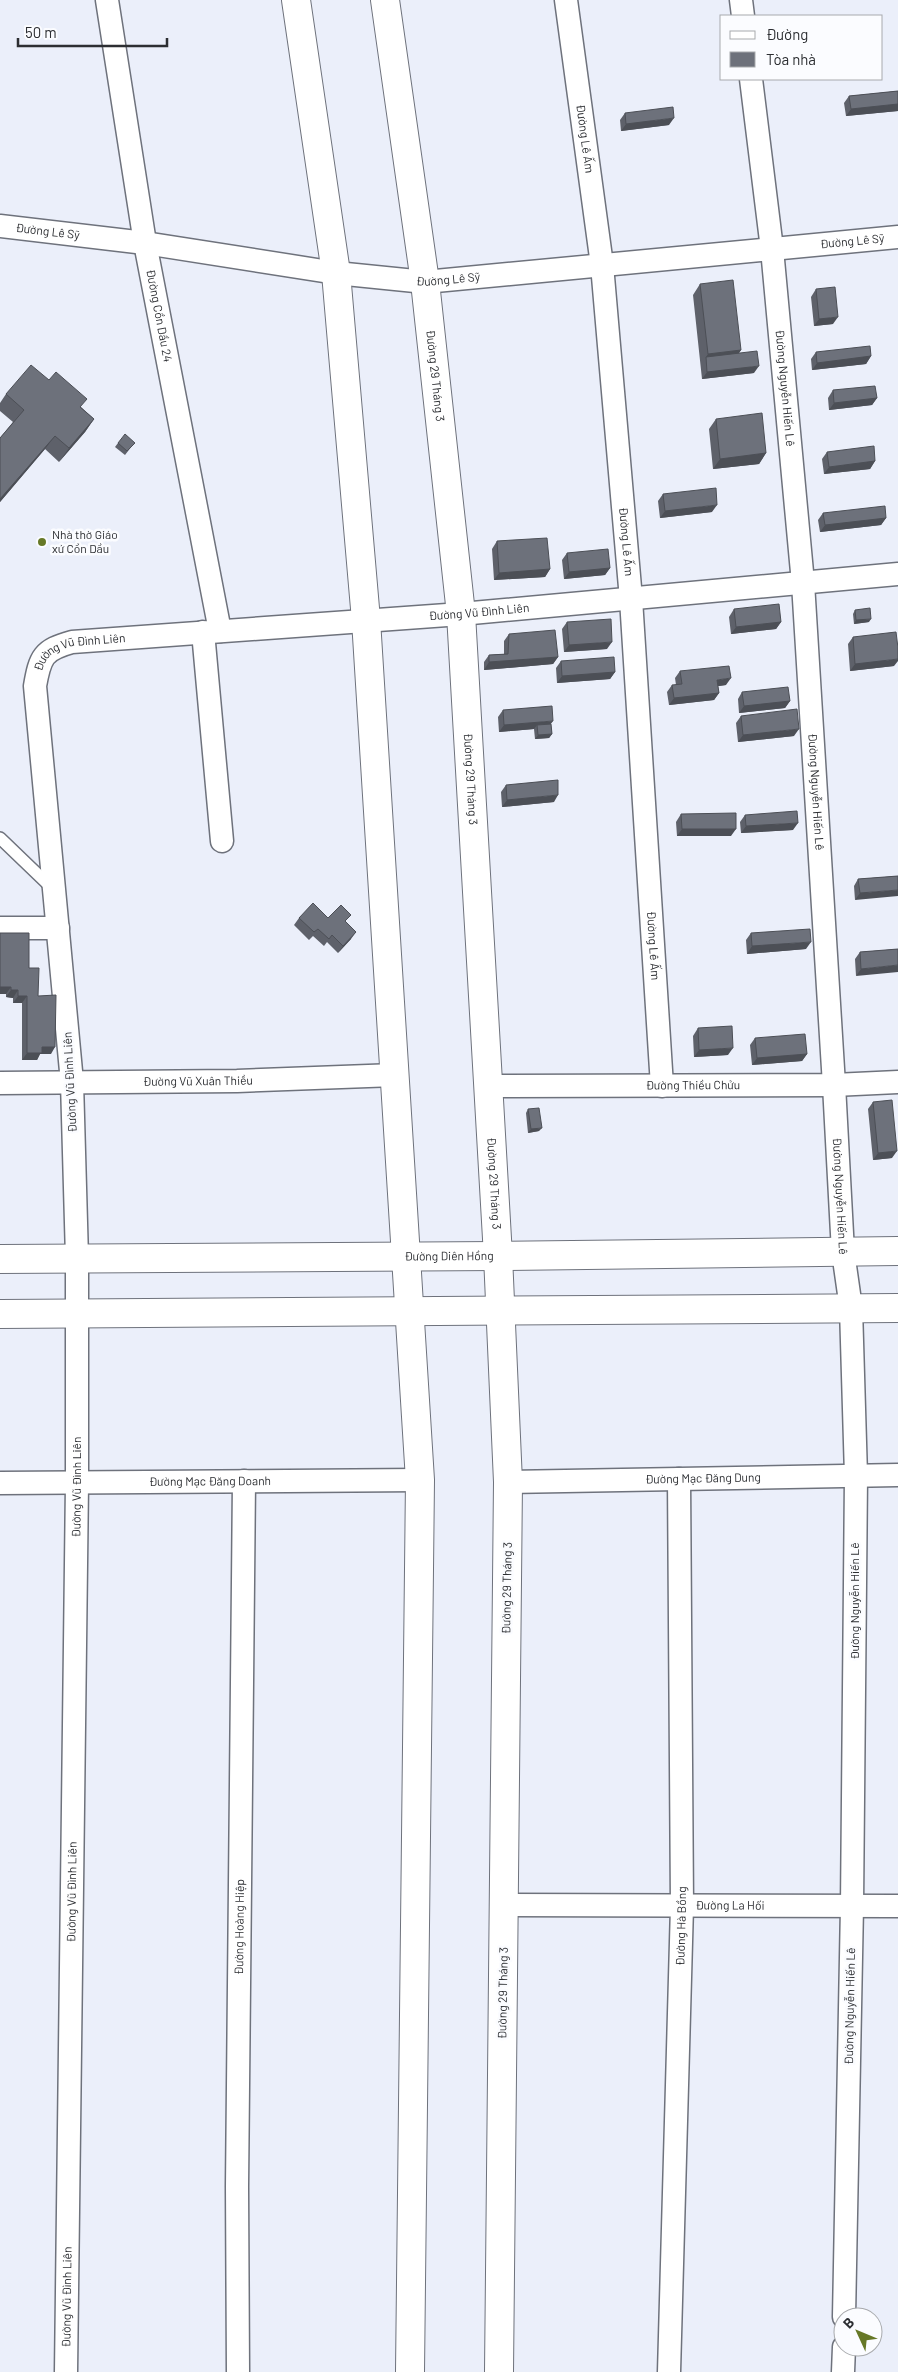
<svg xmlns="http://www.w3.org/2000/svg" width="898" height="2372" font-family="Barlow,sans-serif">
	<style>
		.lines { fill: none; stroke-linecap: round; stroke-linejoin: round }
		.service-casing { stroke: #6e727c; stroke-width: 14 }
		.minor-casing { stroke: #6e727c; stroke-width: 25 }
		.tertiary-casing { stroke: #6e727c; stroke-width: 30 }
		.service { stroke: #fff; stroke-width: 11 }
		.minor { stroke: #fff; stroke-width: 22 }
		.tertiary { stroke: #fff; stroke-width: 28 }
		.wall { fill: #5e616a }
		.shaded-wall { fill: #4c4f56 }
		.building { fill: #6d717b; stroke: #4c4f56 }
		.poi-dot { fill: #667827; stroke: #fbfcff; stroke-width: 2 }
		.labels { text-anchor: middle; stroke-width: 5; stroke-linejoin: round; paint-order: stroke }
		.street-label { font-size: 12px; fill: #2c2e32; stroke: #fbfcff }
		.poi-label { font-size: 12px; fill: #2c2e32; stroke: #fbfcff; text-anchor: start }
	</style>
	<rect width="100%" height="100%" fill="#ebeffa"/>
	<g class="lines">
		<g class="service-casing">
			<path id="service" d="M 0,838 L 53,889"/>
		</g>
		<g class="minor-casing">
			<g id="minor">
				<path id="s1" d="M 107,0 L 145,243 L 220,631"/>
				<path id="s2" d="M 566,0 L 602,265 L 631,599 L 662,1086"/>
				<path d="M 741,0 L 743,16"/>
				<path id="s3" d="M 751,79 L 772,249 L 803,583 L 834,1085 L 843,1252 L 851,1308 L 856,1476 L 852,1906 L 844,2317"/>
				<path id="s4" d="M 0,226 L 145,243 L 336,273 L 425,282 L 898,237"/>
				<path d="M 203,632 L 222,841"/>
				<path d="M 0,928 L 58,928"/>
				<path id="s5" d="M 0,1083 L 237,1081 L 395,1075"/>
				<path id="s6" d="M 488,1086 L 834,1085 L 898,1082"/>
				<path id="s7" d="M 508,1482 L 898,1475"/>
				<path id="s8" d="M 0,1483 L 420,1480"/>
				<path id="s9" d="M 504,1905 L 898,1906"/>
				<path id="s10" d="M 66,2372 L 77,1483 L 77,1258 L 72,1082 L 35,686 C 40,657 43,650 72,642 L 461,614 L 898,574"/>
				<path id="s11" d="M 238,2372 L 237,2187 L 244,1481"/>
				<path id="s12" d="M 669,2372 L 682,1906 L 679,1479"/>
				<path d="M 843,2372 L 844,2347"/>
			</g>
		</g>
		<g class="tertiary-casing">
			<g id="tertiary">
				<path d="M 296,0 L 336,273 L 366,620 L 420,1480 L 410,2372"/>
				<path id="s13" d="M 385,0 L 425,282 L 461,614 L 498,1256 L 508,1482 L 499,2372"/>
				<path id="s14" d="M 0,1259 L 498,1256 L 898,1251"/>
				<path d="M 0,1314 L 898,1308"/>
			</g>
		</g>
		<use href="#service" class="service"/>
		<use href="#minor" class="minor"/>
		<use href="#tertiary" class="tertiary"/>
	</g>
	<path class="wall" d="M 898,91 L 898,111 L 846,116 L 844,103 L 849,96 Z
		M 625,113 L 669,125 L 621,131 L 620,120 Z
		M 700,284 L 741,350 L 739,353 L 754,373 L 702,379 L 693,295 Z
		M 816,289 L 833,324 L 814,326 L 811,297 Z
		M 816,352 L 871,356 L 866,364 L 812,370 L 811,359 Z
		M 833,390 L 877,398 L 872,405 L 829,410 L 828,398 Z
		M 6,394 L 81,407 L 94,419 L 85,432 L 59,462 L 45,449 L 0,502 L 0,438 L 13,422 L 0,411 L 0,403 Z
		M 716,419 L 766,453 L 759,464 L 713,469 L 709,429 Z
		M 118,443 L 132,446 L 125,455 L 115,447 Z
		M 827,452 L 875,461 L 870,469 L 824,474 L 822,459 Z
		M 663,494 L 712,512 L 660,518 L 658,501 Z
		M 823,513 L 886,518 L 881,525 L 820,532 L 818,520 Z
		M 497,541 L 550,569 L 545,577 L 494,580 L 492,549 Z
		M 567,553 L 610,568 L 605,575 L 564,579 L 562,560 Z
		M 734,609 L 781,622 L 776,629 L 731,634 L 729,617 Z
		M 855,610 L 869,622 L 854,624 L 853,614 Z
		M 567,622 L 607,649 L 564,652 L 562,629 Z
		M 509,634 L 558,657 L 553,664 L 484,670 L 484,662 L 489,655 L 504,654 L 504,641 Z
		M 853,637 L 894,666 L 850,671 L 848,644 Z
		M 561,661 L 615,672 L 610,679 L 557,683 L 556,668 Z
		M 680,671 L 726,685 L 718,686 L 719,693 L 714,700 L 669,705 L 667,692 L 672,685 L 676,685 L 675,678 Z
		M 742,692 L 790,701 L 785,708 L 739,713 L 738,699 Z
		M 503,710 L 551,724 L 552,734 L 549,738 L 535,739 L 534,729 L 499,732 L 498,717 Z
		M 741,716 L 794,736 L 738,742 L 736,723 Z
		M 506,785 L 554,802 L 502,807 L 501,792 Z
		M 681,814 L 731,836 L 677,836 L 676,822 Z
		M 745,815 L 793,830 L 741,833 L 740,822 Z
		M 898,876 L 855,900 L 854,886 L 858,879 Z
		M 299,918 L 328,918 L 346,922 L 351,939 L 338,953 L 327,942 L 324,946 L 313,936 L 309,940 L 294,925 Z
		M 751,933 L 806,949 L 747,954 L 746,940 Z
		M 898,949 L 856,976 L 855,959 L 860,952 Z
		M 29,968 L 38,996 L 51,1054 L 40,1054 L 37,1060 L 22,1060 L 22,1003 L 13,1003 L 13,998 L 6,997 L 6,994 L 0,994 Z
		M 698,1028 L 728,1055 L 694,1057 L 693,1036 Z
		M 755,1038 L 807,1054 L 802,1061 L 752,1065 L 750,1045 Z
		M 873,1102 L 892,1158 L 873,1160 L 868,1109 Z
		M 528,1109 L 539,1131 L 528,1133 L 526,1113 Z"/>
	<path class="shaded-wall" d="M 898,104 L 898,111 L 846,116 L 851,109 Z
		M 674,118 L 669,125 L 621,131 L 626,124 Z
		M 838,317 L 833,324 L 814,326 L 819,319 Z
		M 741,350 L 734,360 L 706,357 L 708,354 Z
		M 871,356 L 866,364 L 812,370 L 817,363 Z
		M 759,366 L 754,373 L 702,379 L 707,372 Z
		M 877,398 L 872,405 L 829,410 L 834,403 Z
		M 94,419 L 85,432 L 59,462 L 69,448 Z
		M 55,436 L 45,449 L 0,502 L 0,499 Z
		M 766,453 L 759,464 L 713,469 L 720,459 Z
		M 875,461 L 870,469 L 824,474 L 829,467 Z
		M 717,505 L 712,512 L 660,518 L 665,511 Z
		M 886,518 L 881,525 L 820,532 L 825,525 Z
		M 610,568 L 605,575 L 564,579 L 569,572 Z
		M 550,569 L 545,577 L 494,580 L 499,573 Z
		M 871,619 L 869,622 L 854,624 L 856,620 Z
		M 781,622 L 776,629 L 731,634 L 736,627 Z
		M 612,642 L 607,649 L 564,652 L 569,645 Z
		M 558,657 L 553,664 L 484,670 L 489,662 Z
		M 898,659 L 898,661 L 894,666 L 850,671 L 855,664 Z
		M 615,672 L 610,679 L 557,683 L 562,676 Z
		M 731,678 L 726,685 L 712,687 L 717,680 Z
		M 719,693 L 714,700 L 669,705 L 674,698 Z
		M 790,701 L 785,708 L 739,713 L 744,706 Z
		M 553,721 L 548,728 L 537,725 L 534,729 L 499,732 L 504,725 Z
		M 799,729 L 794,736 L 738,742 L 743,735 Z
		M 552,734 L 549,738 L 535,739 L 538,735 Z
		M 558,795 L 554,802 L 502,807 L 507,800 Z
		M 798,823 L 793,830 L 741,833 L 746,826 Z
		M 682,829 L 736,829 L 731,836 L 677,836 Z
		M 898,890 L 898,896 L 855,900 L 860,893 Z
		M 356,932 L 351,939 L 338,953 L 343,946 Z
		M 811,942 L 806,949 L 747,954 L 752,946 Z
		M 898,965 L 898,972 L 856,976 L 861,969 Z
		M 0,987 L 11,987 L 6,994 L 0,994 Z
		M 11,990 L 18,990 L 13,998 L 6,997 Z
		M 18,996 L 27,996 L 22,1003 L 13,1003 Z
		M 42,1047 L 55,1047 L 51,1054 L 40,1054 L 37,1060 L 22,1060 L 27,1053 Z
		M 733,1048 L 728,1055 L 694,1057 L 699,1050 Z
		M 807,1054 L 802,1061 L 752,1065 L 757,1058 Z
		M 542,1128 L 539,1131 L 528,1133 L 531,1129 Z
		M 897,1151 L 892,1158 L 873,1160 L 878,1153 Z"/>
	<path class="building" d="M 898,91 L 898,104 L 851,109 L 849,96 Z
		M 673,107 L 674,118 L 626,124 L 625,113 Z
		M 733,280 L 741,350 L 708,354 L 700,284 Z
		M 835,287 L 838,317 L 819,319 L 816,289 Z
		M 870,346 L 871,356 L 817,363 L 816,352 Z
		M 757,351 L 759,366 L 707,372 L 706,357 Z
		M 31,365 L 49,380 L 56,372 L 64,379 L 87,399 L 80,407 L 94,419 L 69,448 L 55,436 L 0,499 L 0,438 L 24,410 L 6,394 Z
		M 875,386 L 877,398 L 834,403 L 833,390 Z
		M 762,413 L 766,453 L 720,459 L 716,419 Z
		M 125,434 L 135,443 L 127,451 L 118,443 Z
		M 874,446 L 875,461 L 829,467 L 827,452 Z
		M 716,488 L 717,505 L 665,511 L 663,494 Z
		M 885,506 L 886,518 L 825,525 L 823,513 Z
		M 547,538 L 550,569 L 499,573 L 497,541 Z
		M 608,549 L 610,568 L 569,572 L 567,553 Z
		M 779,604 L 781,622 L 736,627 L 734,609 Z
		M 870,608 L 871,619 L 856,620 L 855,610 Z
		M 611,619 L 612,642 L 569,645 L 567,622 Z
		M 555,630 L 558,657 L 489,662 L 489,655 L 508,654 L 509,634 Z
		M 896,632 L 898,648 L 898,659 L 855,664 L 853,637 Z
		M 614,657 L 615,672 L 562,676 L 561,661 Z
		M 729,666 L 731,678 L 717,680 L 719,693 L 674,698 L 672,685 L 682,684 L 680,671 Z
		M 788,687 L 790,701 L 744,706 L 742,692 Z
		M 552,706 L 553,721 L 504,725 L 503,710 Z
		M 797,709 L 799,729 L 743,735 L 741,716 Z
		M 551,724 L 552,734 L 538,735 L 537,725 Z
		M 558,780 L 558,795 L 507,800 L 506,785 Z
		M 797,811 L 798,823 L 746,826 L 745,815 Z
		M 736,813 L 736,829 L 682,829 L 681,814 Z
		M 898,876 L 898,890 L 860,893 L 858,879 Z
		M 313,903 L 328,918 L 341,905 L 351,915 L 345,921 L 356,932 L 343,946 L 332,935 L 329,939 L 318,929 L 314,932 L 299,918 Z
		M 810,929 L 811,942 L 752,946 L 751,933 Z
		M 0,933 L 29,933 L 29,968 L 39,968 L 38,996 L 56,995 L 55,1047 L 42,1047 L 42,1053 L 27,1053 L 27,996 L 18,996 L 18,990 L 11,990 L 11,987 L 0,987 Z
		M 898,949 L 898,965 L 861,969 L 860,952 Z
		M 732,1026 L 733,1048 L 699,1050 L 698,1028 Z
		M 805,1034 L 807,1054 L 757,1058 L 755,1038 Z
		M 892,1100 L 897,1151 L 878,1153 L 873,1102 Z
		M 539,1108 L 542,1128 L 531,1129 L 528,1109 Z"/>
	<circle class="poi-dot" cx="42" cy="542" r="5"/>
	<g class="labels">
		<g class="street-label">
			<text dy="4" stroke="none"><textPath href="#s2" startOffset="140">Đường Lê Ấm</textPath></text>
			<text dy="4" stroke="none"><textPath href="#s4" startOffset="48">Đường Lê Sỹ</textPath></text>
			<text dy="4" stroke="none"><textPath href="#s4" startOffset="858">Đường Lê Sỹ</textPath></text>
			<text dy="4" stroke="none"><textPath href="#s4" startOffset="452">Đường Lê Sỹ</textPath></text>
			<text dy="4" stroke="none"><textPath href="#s1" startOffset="320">Đường Cồn Dầu 24</textPath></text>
			<text dy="4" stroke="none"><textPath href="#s13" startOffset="379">Đường 29 Tháng 3</textPath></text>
			<text dy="4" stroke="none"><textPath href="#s3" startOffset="311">Đường Nguyễn Hiến Lê</textPath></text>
			<text dy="4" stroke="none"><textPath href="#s2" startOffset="545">Đường Lê Ấm</textPath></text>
			<text dy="4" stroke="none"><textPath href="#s10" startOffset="2159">Đường Vũ Đình Liên</textPath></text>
			<text dy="4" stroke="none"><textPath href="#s10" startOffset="1754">Đường Vũ Đình Liên</textPath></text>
			<text dy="4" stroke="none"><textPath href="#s13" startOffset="784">Đường 29 Tháng 3</textPath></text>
			<text dy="4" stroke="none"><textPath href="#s3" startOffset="716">Đường Nguyễn Hiến Lê</textPath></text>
			<text dy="4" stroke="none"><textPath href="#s2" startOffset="950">Đường Lê Ấm</textPath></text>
			<text dy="4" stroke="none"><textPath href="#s5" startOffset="198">Đường Vũ Xuân Thiều</textPath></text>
			<text transform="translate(70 1082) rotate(-93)" y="4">Đường Vũ Đình Liên</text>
			<text dy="4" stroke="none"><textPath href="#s6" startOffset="205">Đường Thiều Chửu</textPath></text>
			<text dy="4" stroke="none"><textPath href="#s13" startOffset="1189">Đường 29 Tháng 3</textPath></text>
			<text dy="4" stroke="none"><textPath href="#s3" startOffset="1121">Đường Nguyễn Hiến Lê</textPath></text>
			<text dy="4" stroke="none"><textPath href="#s14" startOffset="449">Đường Diên Hồng</textPath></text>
			<text dy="4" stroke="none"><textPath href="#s7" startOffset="195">Đường Mạc Đăng Dung</textPath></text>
			<text dy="4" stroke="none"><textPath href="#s8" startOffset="210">Đường Mạc Đăng Doanh</textPath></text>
			<text dy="4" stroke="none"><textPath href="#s10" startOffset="885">Đường Vũ Đình Liên</textPath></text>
			<text transform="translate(507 1588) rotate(-89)" y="4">Đường 29 Tháng 3</text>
			<text transform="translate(855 1601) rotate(-90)" y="4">Đường Nguyễn Hiến Lê</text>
			<text dy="4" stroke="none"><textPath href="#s10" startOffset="480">Đường Vũ Đình Liên</textPath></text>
			<text dy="4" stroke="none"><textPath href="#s9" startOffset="226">Đường La Hối</textPath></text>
			<text dy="4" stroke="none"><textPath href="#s12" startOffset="446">Đường Hà Bồng</textPath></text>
			<text dy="4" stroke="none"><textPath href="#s11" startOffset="445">Đường Hoàng Hiệp</textPath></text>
			<text transform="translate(503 1993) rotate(-89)" y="4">Đường 29 Tháng 3</text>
			<text transform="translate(850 2006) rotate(-89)" y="4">Đường Nguyễn Hiến Lê</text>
			<text dy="4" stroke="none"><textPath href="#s10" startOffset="75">Đường Vũ Đình Liên</textPath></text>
		</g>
		<g class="poi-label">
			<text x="52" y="539">Nhà thờ Giáo<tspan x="52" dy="14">xứ Cồn Dầu</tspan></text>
		</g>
	</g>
	<rect x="720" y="15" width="162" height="65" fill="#fbfcff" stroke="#a8aaad"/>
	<rect x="730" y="31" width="25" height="8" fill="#ffffff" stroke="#a8aaad"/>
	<text x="766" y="40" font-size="15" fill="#2c2e32">Đường</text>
	<rect x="730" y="52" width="25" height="15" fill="#6d717b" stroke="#a8aaad"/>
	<text x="766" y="65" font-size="15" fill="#2c2e32">Tòa nhà</text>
	<g transform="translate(858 2332) rotate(314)"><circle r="24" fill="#fbfcff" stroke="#a8aaad"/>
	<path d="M0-4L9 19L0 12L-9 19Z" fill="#667827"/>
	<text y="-8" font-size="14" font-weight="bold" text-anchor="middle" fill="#2c2e32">B</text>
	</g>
	<path d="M18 38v8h149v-8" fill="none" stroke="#2c2e32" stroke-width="2.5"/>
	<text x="25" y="38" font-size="15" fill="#2c2e32" stroke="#fbfcff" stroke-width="4" paint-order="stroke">50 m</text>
</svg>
